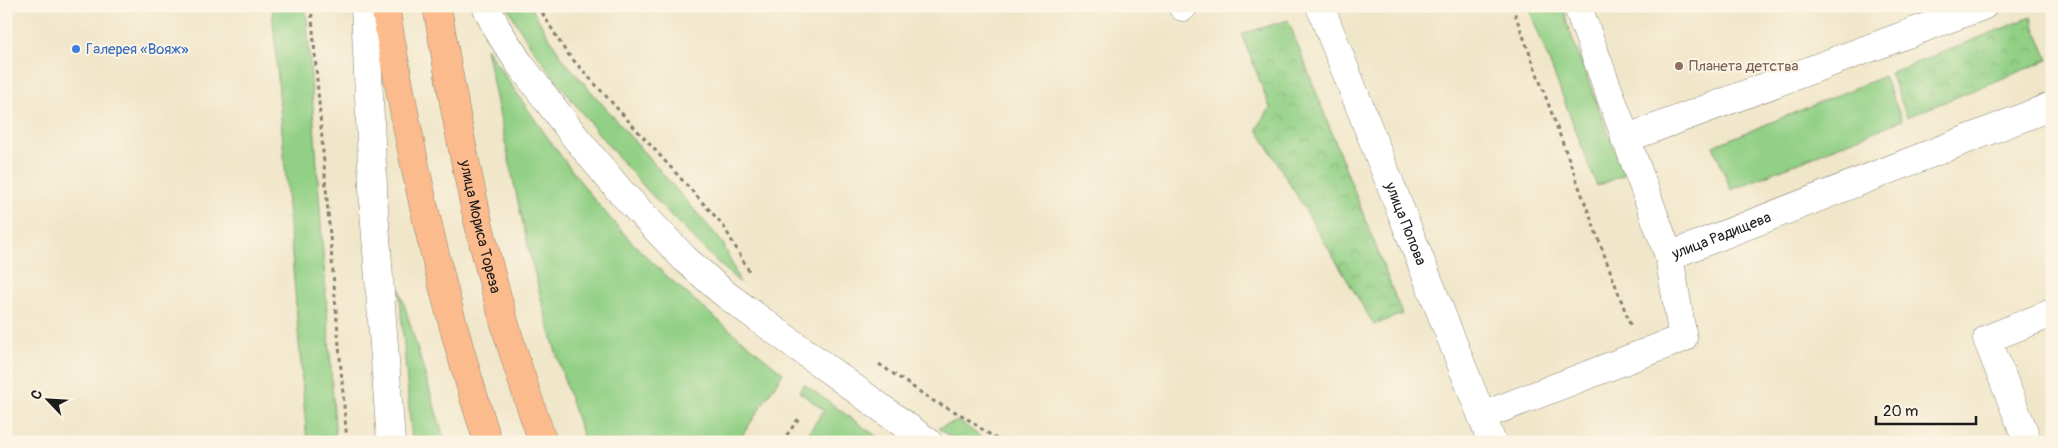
<svg xmlns="http://www.w3.org/2000/svg" width="2058" height="448" font-family="Pangolin,sans-serif">
	<style>
		.grass { fill: #92d085; stroke: #577650 }
		.park { fill: url(#park-crowns); stroke: #577650 }
		.lines { fill: none; stroke-linecap: round; stroke-linejoin: round }
		.minor-casing { stroke: #868172; stroke-width: 29 }
		.major-casing { stroke: #868172; stroke-width: 29 }
		.path { stroke: #868172; stroke-width: 3; stroke-dasharray: 4 4; stroke-linecap: butt }
		.minor { stroke: #fff; stroke-width: 28 }
		.major { stroke: #fbbb8d; stroke-width: 28 }
		.shop-dot { fill: #3f7fe0; stroke: #fcf5e5; stroke-width: 2 }
		.education-dot { fill: #8d6e63; stroke: #fcf5e5; stroke-width: 2 }
		.labels { text-anchor: middle; stroke-width: 4; stroke-linejoin: round; paint-order: stroke }
		.shop-label { font-size: 15px; fill: #366cbe; stroke: #fcf5e5; text-anchor: start }
		.education-label { font-size: 15px; fill: #785e54; stroke: #fcf5e5; text-anchor: start }
		.street-label { font-size: 15px; fill: #1c1c1c; stroke: #fcf5e5 }
	</style>
	<defs>
		<pattern id="park-crowns" width="20" height="18" patternUnits="userSpaceOnUse" patternTransform="scale(1.25)"><rect width="20" height="18" fill="#92d085"/><path d="M2 6a3 3 0 1 1 6 0M12 15a3 3 0 1 1 6 0" fill="none" stroke="#7db272"/></pattern>
	</defs>
	<rect width="100%" height="100%" fill="#fcf5e5"/>
	<filter id="ink" filterUnits="userSpaceOnUse"><feTurbulence type="fractalNoise" baseFrequency=".02" numOctaves="2"/><feDisplacementMap in="SourceGraphic" scale="10" xChannelSelector="R" yChannelSelector="G"/><feConvolveMatrix kernelMatrix="1 2 1 2 8 2 1 2 1" color-interpolation-filters="sRGB"/></filter>
	<filter id="wash" filterUnits="userSpaceOnUse"><feTurbulence type="fractalNoise" baseFrequency=".0096" numOctaves="4" result="noise"/><feDisplacementMap in="SourceGraphic" scale="20" xChannelSelector="R" yChannelSelector="G"/><feGaussianBlur stdDeviation="1.12" result="paint"/><feColorMatrix in="noise" values="0 0 0 0 0 0 0 0 0 0 0 0 0 0 0 0 0 1.4 0 .05"/><feComposite in="paint" operator="in"/></filter>
	<g filter="url(#wash)">
		<rect width="100%" height="100%" fill="#f0e6c9"/>
		<path class="grass" d="M 272,6 L 306,6 L 336,442 L 307,442 Z
			M 508,6 L 530,6 L 562,58 L 723,243 L 740,283 C 673,222 613,155 558,82 C 540,58 520,34 508,6 Z
			M 1528,6 L 1564,6 L 1567,24 L 1624,175 L 1597,186 Z
			M 486,48 C 526,106 564,165 610,218 C 660,276 723,324 783,373 L 738,442 L 585,442 C 539,314 513,181 486,48 Z
			M 1884,76 L 1902,120 L 1731,190 L 1713,146 Z
			M 399,287 L 445,442 L 412,442 Z
			M 804,384 L 884,442 L 803,442 L 824,410 L 799,392 Z
			M 959,421 L 988,442 L 957,442 L 938,428 Z"/>
		<path class="park" d="M 2031,17 L 2048,60 L 1907,117 L 1890,73 Z
			M 1288,20 L 1402,314 L 1374,325 L 1257,129 L 1270,108 L 1242,34 Z"/>
	</g>
	<g filter="url(#ink)">
		<g class="lines">
			<g class="minor-casing">
				<g id="minor">
					<path d="M 365,6 L 374,210 L 391,442"/>
					<path d="M 486,6 L 497,29 L 519,63 L 576,138 L 620,191 L 685,259 L 725,294 L 928,442"/>
					<path d="M 1182,6 L 1183,7"/>
					<path id="s1" d="M 1320,6 L 1492,442"/>
					<path d="M 1579,6 L 1579,10 L 1669,256"/>
					<path d="M 1625,139 L 1983,6"/>
					<path id="s2" d="M 1482,416 L 1683,338 L 1669,256 L 2052,106"/>
					<path d="M 2028,442 L 1987,339 L 2052,313"/>
				</g>
			</g>
			<g class="major-casing">
				<g id="major">
					<path d="M 385,6 C 410,154 441,299 488,442"/>
					<path id="s3" d="M 437,6 C 453,101 470,197 495,289 C 509,341 525,391 543,442"/>
				</g>
			</g>
			<path class="path" d="M 311,6 L 347,442
				M 538,6 L 566,52 L 723,225 L 749,271
				M 1512,6 L 1631,327
				M 879,364 L 935,402 L 960,414 L 1001,442
				M 782,442 L 799,418"/>
			<use href="#minor" class="minor"/>
			<use href="#major" class="major"/>
		</g>
	</g>
	<circle class="shop-dot" cx="76" cy="49" r="5"/>
	<circle class="education-dot" cx="1679" cy="66" r="5"/>
	<g class="labels">
		<g class="shop-label">
			<text x="86" y="54">Галерея «Вояж»</text>
		</g>
		<g class="education-label">
			<text x="1689" y="71">Планета детства</text>
		</g>
		<g class="street-label">
			<text dy="5" stroke="none"><textPath href="#s1" startOffset="234">улица Попова</textPath></text>
			<text dy="5" stroke="none"><textPath href="#s3" startOffset="225">улица Мориса Тореза</textPath></text>
			<text dy="5" stroke="none"><textPath href="#s2" startOffset="355">улица Радищева</textPath></text>
		</g>
	</g>
	<rect width="2058" height="448" fill="none" stroke="#fcf5e5" stroke-width="25"/>
	<g transform="translate(48 400) rotate(295)" stroke="#fcf5e5" stroke-width="4" paint-order="stroke">
	<path d="M0-4L9 19L0 12L-9 19Z" fill="#1c1c1c"/>
	<text y="-8" font-size="14" font-weight="bold" text-anchor="middle" fill="#1c1c1c">С</text>
	</g>
	<path d="M1876 416v8h100v-8" fill="none" stroke="#1c1c1c" stroke-width="2.5"/>
	<text x="1883" y="416" font-size="15" fill="#1c1c1c" stroke="#fcf5e5" stroke-width="4" paint-order="stroke">20 m</text>
</svg>
